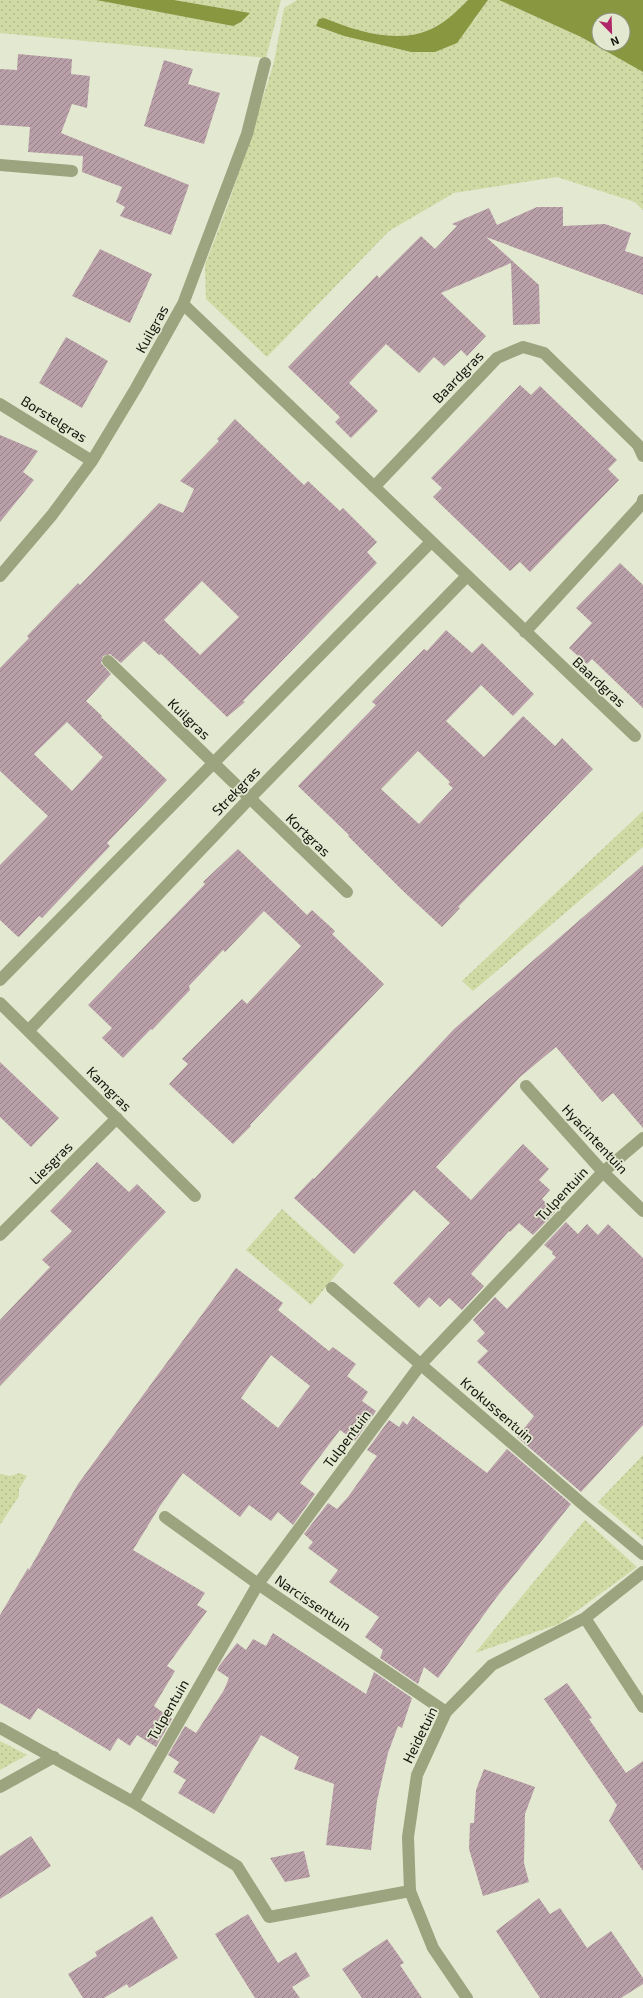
<svg xmlns="http://www.w3.org/2000/svg" width="643" height="1998" font-family="'Exo 2',sans-serif">
	<style>
		.green { fill: url(#green-dots) }
		.water { fill: #899740; fill-rule: evenodd }
		.building { fill: url(#building-hatch); fill-rule: evenodd }
		.lines { fill: none; stroke-linecap: round; stroke-linejoin: round }
		.minor { stroke: #9ba37f; stroke-width: 12 }
		.labels { text-anchor: middle; stroke-width: 3.5; stroke-linejoin: round; paint-order: stroke }
		.street-label { font-size: 14px; fill: #11120a; stroke: #e3e8d1 }
	</style>
	<defs>
		<pattern id="green-dots" width="8" height="8" patternUnits="userSpaceOnUse"><rect width="8" height="8" fill="#d0daa5"/><path d="M2 2h.1M6 6h.1" fill="none" stroke="#b2ba8d" stroke-width="1.8" stroke-linecap="round"/></pattern>
		<pattern id="building-hatch" width="6" height="6" patternUnits="userSpaceOnUse"><rect width="6" height="6" fill="#b9a0a8"/><path d="M-1 1l2-2M0 6l6-6M5 7l2-2" fill="none" stroke="#958187"/></pattern>
	</defs>
	<rect width="100%" height="100%" fill="#e3e8d1"/>
	<path class="green" d="M 0,0 L 96,0 L 233,26 L 249,13 L 174,0 L 281,0 L 266,58 L 0,33 Z
		M 297,0 L 468,0 C 458,10 449,19 437,26 C 403,46 358,32 324,18 L 323,29 L 344,36 L 411,52 L 474,21 L 488,0 L 499,0 L 581,37 L 643,72 L 643,210 L 635,202 L 557,177 L 454,193 L 389,231 L 267,357 L 206,299 L 205,265 L 228,205 L 255,123 L 274,62 L 284,8 Z
		M 643,811 L 643,847 L 473,991 L 462,981 Z
		M 282,1209 L 344,1265 L 311,1305 L 246,1250 Z
		M 643,1455 L 643,1540 L 598,1502 Z
		M 20,1473 L 27,1476 L 19,1489 L 19,1496 L 0,1525 L 0,1474 L 10,1476 Z
		M 585,1520 L 637,1567 L 559,1624 L 475,1653 Z
		M 0,1741 L 27,1755 L 0,1770 Z"/>
	<path class="water" d="M 96,0 L 174,0 L 250,13 L 241,22 L 233,26 Z
		M 468,0 L 488,0 L 457,43 L 435,52 L 411,52 L 344,36 L 316,26 L 319,19 L 324,18 C 358,32 403,46 437,26 C 449,19 458,10 468,0 Z
		M 499,0 L 643,0 L 643,72 L 581,37 ZM 599,20 L 623,20 L 623,44 L 599,44 Z"/>
	<path class="building" d="M 18,54 L 72,59 L 71,74 L 90,76 L 87,108 L 72,104 L 61,133 L 189,185 L 171,235 L 120,216 L 125,207 L 116,202 L 122,187 L 82,172 L 83,156 L 28,152 L 30,127 L 0,125 L 0,69 L 17,70 Z
		M 164,60 L 193,69 L 188,84 L 220,93 L 204,144 L 144,126 Z
		M 537,207 L 563,207 L 563,226 L 605,224 L 631,233 L 625,251 L 643,257 L 643,295 L 486,237 L 539,285 L 540,324 L 513,325 L 511,263 L 441,293 L 486,336 L 467,356 L 461,350 L 444,366 L 434,357 L 419,373 L 386,344 L 349,383 L 378,411 L 351,438 L 335,422 L 340,417 L 288,367 L 377,275 L 379,278 L 421,236 L 435,249 L 457,226 L 452,224 L 489,208 L 497,225 Z
		M 100,249 L 152,274 L 130,323 L 72,296 Z
		M 66,337 L 108,361 L 82,408 L 39,383 Z
		M 520,385 L 531,395 L 540,386 L 617,460 L 608,469 L 619,480 L 530,572 L 520,562 L 510,571 L 433,497 L 442,488 L 431,478 Z
		M 235,419 L 304,485 L 308,481 L 340,511 L 343,508 L 377,542 L 367,552 L 377,563 L 243,701 L 245,702 L 227,717 L 161,654 L 159,655 L 144,641 L 121,663 L 110,654 L 103,656 L 101,663 L 111,674 L 86,701 L 102,716 L 101,717 L 167,780 L 107,843 L 110,846 L 42,918 L 39,916 L 19,937 L 17,936 L 0,920 L 0,865 L 48,816 L 0,771 L 0,668 L 29,638 L 27,636 L 78,583 L 80,585 L 159,503 L 183,513 L 194,489 L 180,481 L 219,441 L 217,439 ZM 202,581 L 239,617 L 200,655 L 164,620 ZM 67,722 L 103,757 L 72,791 L 34,754 Z
		M 0,435 L 38,451 L 23,472 L 34,480 L 0,522 Z
		M 620,563 L 643,585 L 643,708 L 592,659 L 587,664 L 569,648 L 592,623 L 576,608 Z
		M 446,630 L 472,653 L 482,643 L 534,694 L 513,716 L 481,685 L 446,721 L 484,757 L 523,716 L 555,746 L 562,738 L 593,769 L 458,907 L 460,908 L 442,927 L 402,890 L 348,836 L 349,835 L 298,786 L 376,705 L 372,702 L 424,649 L 427,651 ZM 418,751 L 450,782 L 448,784 L 453,788 L 419,824 L 381,789 Z
		M 238,849 L 307,915 L 312,910 L 335,931 L 332,934 L 384,984 L 250,1125 L 251,1126 L 233,1144 L 169,1084 L 188,1064 L 182,1059 L 242,999 L 247,1004 L 301,946 L 264,911 L 225,952 L 223,950 L 189,986 L 190,990 L 152,1030 L 151,1029 L 123,1058 L 102,1038 L 112,1028 L 88,1005 L 205,884 L 203,882 Z
		M 643,865 L 643,1128 L 613,1093 L 602,1102 L 556,1047 L 520,1077 L 436,1167 L 471,1200 L 523,1144 L 549,1169 L 539,1180 L 550,1190 L 542,1199 L 555,1212 L 533,1235 L 519,1223 L 510,1232 L 509,1231 L 471,1274 L 484,1286 L 462,1310 L 449,1298 L 440,1307 L 429,1297 L 419,1308 L 393,1283 L 450,1223 L 414,1190 L 354,1254 L 294,1198 L 313,1178 L 314,1179 L 454,1029 Z
		M 0,1062 L 59,1118 L 31,1147 L 0,1117 Z
		M 97,1162 L 129,1192 L 137,1184 L 166,1212 L 0,1386 L 0,1320 L 50,1267 L 42,1260 L 72,1231 L 50,1211 Z
		M 566,1222 L 578,1234 L 587,1224 L 598,1235 L 608,1224 L 643,1258 L 643,1425 L 581,1492 L 517,1437 L 534,1416 L 477,1362 L 488,1351 L 477,1341 L 485,1333 L 473,1320 L 495,1297 L 507,1309 L 556,1257 L 552,1254 L 553,1252 L 544,1245 Z
		M 236,1268 L 283,1303 L 278,1310 L 329,1351 L 333,1347 L 356,1364 L 347,1376 L 368,1392 L 362,1401 L 376,1411 L 355,1441 L 340,1430 L 300,1483 L 315,1494 L 293,1525 L 278,1512 L 271,1521 L 249,1505 L 240,1517 L 183,1473 L 160,1506 L 133,1550 L 205,1593 L 197,1605 L 207,1611 L 167,1666 L 175,1671 L 154,1706 L 172,1719 L 156,1747 L 137,1735 L 130,1746 L 118,1738 L 110,1751 L 38,1708 L 30,1720 L 0,1703 L 0,1615 L 28,1568 L 29,1570 L 78,1484 ZM 271,1355 L 310,1386 L 278,1428 L 241,1398 Z
		M 413,1416 L 487,1473 L 507,1449 L 571,1504 L 496,1598 L 438,1678 L 424,1667 L 418,1684 L 380,1658 L 383,1650 L 365,1637 L 379,1617 L 329,1582 L 338,1570 L 308,1548 L 313,1542 L 304,1534 L 328,1503 L 337,1509 L 348,1497 L 377,1456 L 367,1450 L 389,1420 L 399,1427 L 403,1421 L 407,1425 Z
		M 273,1633 L 366,1694 L 374,1672 L 412,1698 L 402,1728 L 398,1726 L 388,1753 L 377,1801 L 371,1850 L 326,1845 L 334,1784 L 294,1769 L 299,1757 L 261,1735 L 214,1814 L 178,1793 L 186,1780 L 173,1772 L 179,1762 L 168,1755 L 185,1726 L 196,1733 L 224,1690 L 229,1678 L 217,1670 L 219,1666 L 237,1643 L 246,1650 L 253,1639 L 266,1646 Z
		M 567,1683 L 592,1718 L 589,1719 L 626,1773 L 643,1761 L 643,1871 L 609,1821 L 617,1805 L 544,1699 Z
		M 484,1769 L 535,1787 L 525,1814 L 524,1863 L 529,1882 L 483,1896 L 469,1849 L 470,1823 L 474,1823 L 476,1790 Z
		M 31,1836 L 51,1866 L 0,1899 L 0,1856 Z
		M 304,1851 L 310,1877 L 285,1882 L 270,1858 Z
		M 539,1898 L 550,1914 L 560,1908 L 587,1948 L 611,1931 L 643,1978 L 643,1984 L 621,1998 L 540,1998 L 496,1931 Z
		M 248,1914 L 278,1963 L 296,1952 L 310,1976 L 292,1987 L 300,1998 L 255,1998 L 215,1934 Z
		M 152,1916 L 178,1958 L 129,1988 L 127,1984 L 104,1998 L 83,1998 L 68,1974 L 97,1956 L 95,1952 Z
		M 387,1939 L 404,1963 L 400,1965 L 422,1998 L 362,1998 L 342,1969 Z"/>
	<g class="lines">
		<path class="minor" d="M 0,165 L 72,171
			M 183,304 L 635,736
			M 0,404 L 92,461
			M 374,487 L 497,358 L 523,347 L 544,353 L 638,445 L 643,456
			M 0,576 L 52,515 L 92,461 L 136,388 L 183,304 L 247,134 L 265,63
			M 525,632 L 642,504 L 643,500
			M 108,661 L 347,892
			M 0,980 L 431,542
			M 0,1003 L 195,1196
			M 29,1030 L 249,799 L 467,576
			M 526,1086 L 603,1172 L 643,1211
			M 0,1235 L 117,1118
			M 332,1288 L 586,1507 L 643,1554
			M 165,1517 L 258,1584 L 446,1712
			M 585,1618 L 643,1707
			M 0,1728 L 133,1802 L 237,1866 L 269,1917 L 410,1891
			M 0,1787 L 54,1757
			M 133,1802 L 258,1584 L 421,1364 L 603,1172 L 643,1138
			M 467,1998 L 433,1948 L 410,1891 L 408,1837 L 417,1775 L 446,1712 L 492,1665 L 585,1618 L 643,1572"/>
	</g>
	<g class="labels">
		<g class="street-label">
			<text transform="translate(152 329) rotate(-61)" y="5">Kuilgras</text>
			<text transform="translate(458 377) rotate(-46)" y="5">Baardgras</text>
			<text transform="translate(54 419) rotate(32)" y="5">Borstelgras</text>
			<text transform="translate(599 682) rotate(43)" y="5">Baardgras</text>
			<text transform="translate(189 719) rotate(44)" y="5">Kuilgras</text>
			<text transform="translate(236 791) rotate(-46)" y="5">Strekgras</text>
			<text transform="translate(308 835) rotate(44)" y="5">Kortgras</text>
			<text transform="translate(109 1089) rotate(45)" y="5">Kamgras</text>
			<text transform="translate(595 1139) rotate(47)" y="5">Hyacintentuin</text>
			<text transform="translate(51 1163) rotate(-45)" y="5">Liesgras</text>
			<text transform="translate(562 1194) rotate(-47)" y="5">Tulpentuin</text>
			<text transform="translate(497 1410) rotate(41)" y="5">Krokussentuin</text>
			<text transform="translate(347 1439) rotate(-53)" y="5">Tulpentuin</text>
			<text transform="translate(313 1603) rotate(34)" y="5">Narcissentuin</text>
			<text transform="translate(168 1710) rotate(-60)" y="5">Tulpentuin</text>
			<text transform="translate(420 1735) rotate(-64)" y="5">Heidetuin</text>
		</g>
	</g>
	<g transform="translate(611 32) rotate(157)"><circle r="19" fill="#e3e8d1" stroke="#8f9281"/>
	<path d="M0-3L7 15L0 10L-7 15Z" fill="#b02769"/>
	<text y="-6" font-size="11" font-weight="bold" text-anchor="middle" fill="#11120a">N</text>
	</g>
</svg>
